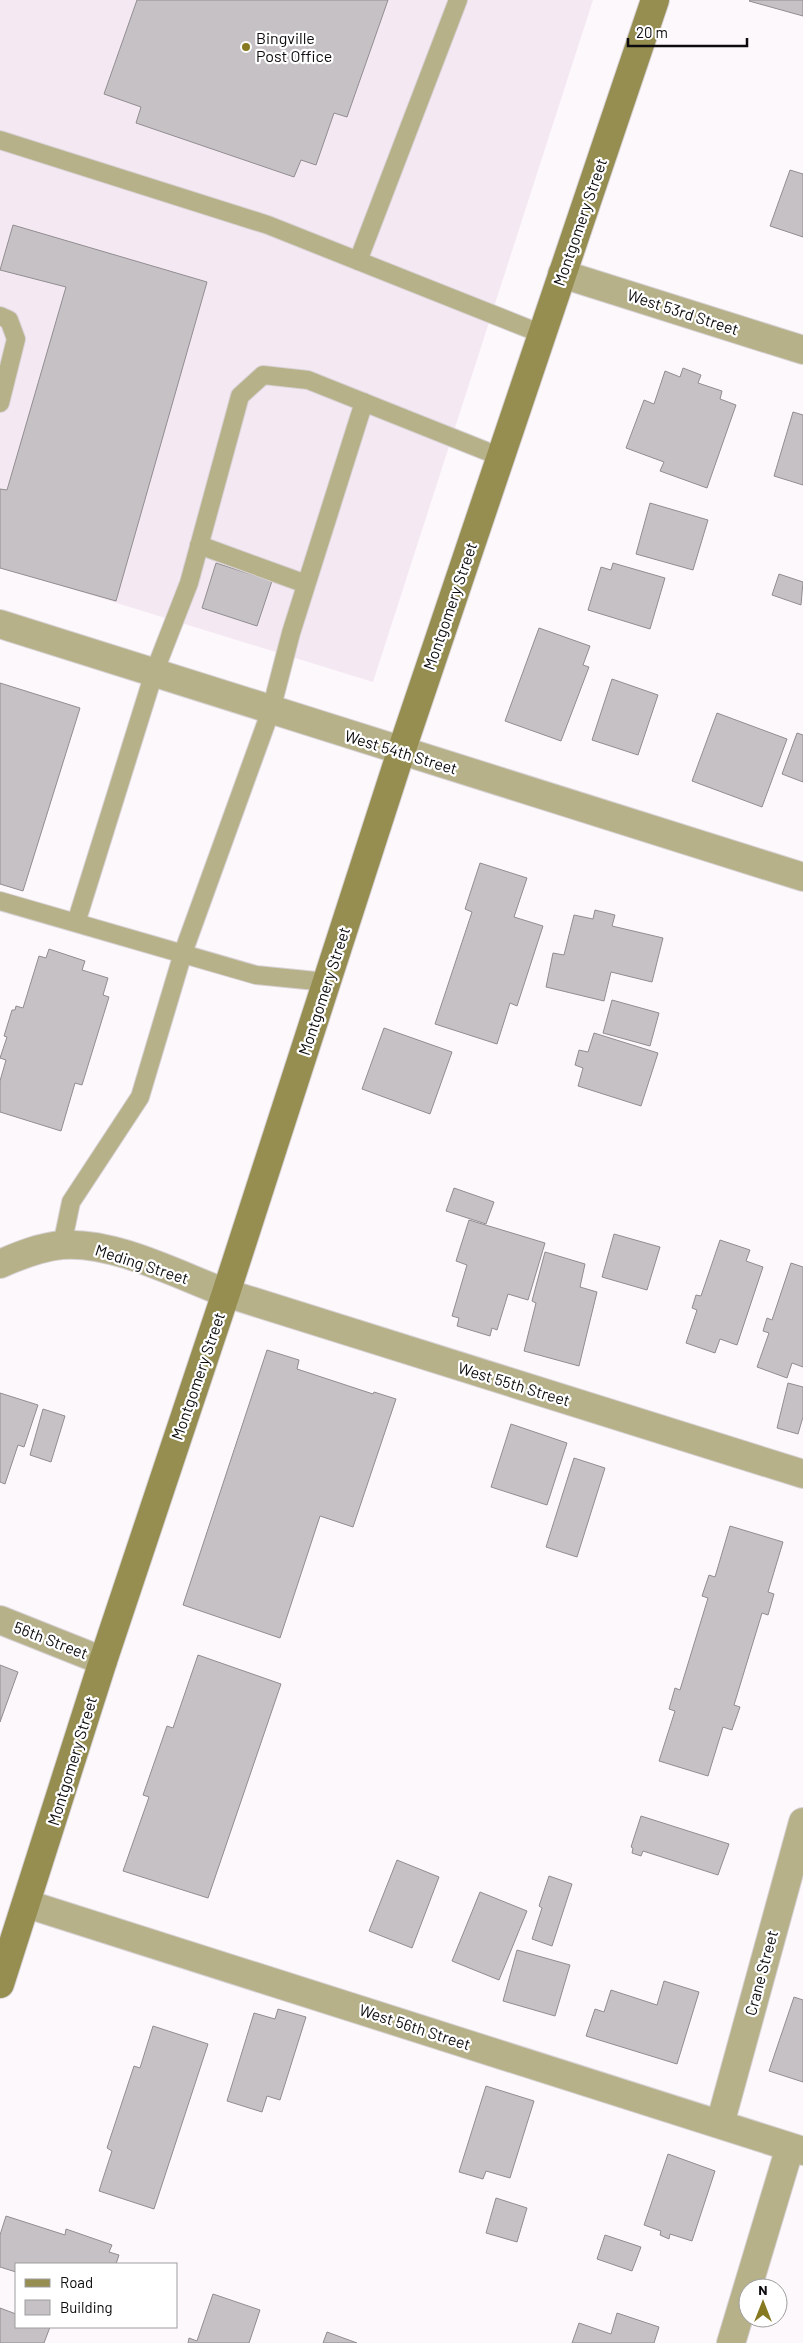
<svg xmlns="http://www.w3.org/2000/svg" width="803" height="2343" font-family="Barlow,sans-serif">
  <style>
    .built { fill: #f4e9f2 }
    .building { fill: #c6c1c5; stroke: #918d90 }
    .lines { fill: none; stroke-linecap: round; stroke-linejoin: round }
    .lane-casing { stroke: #d7d2d6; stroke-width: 20 }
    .street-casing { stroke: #d7d2d6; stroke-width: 30 }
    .secondary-casing { stroke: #d7d2d6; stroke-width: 30 }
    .lane { stroke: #b7b18a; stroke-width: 18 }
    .street { stroke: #b7b18a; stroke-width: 28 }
    .secondary { stroke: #968e51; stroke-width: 28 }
    .poi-dot { fill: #86791f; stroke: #fff; stroke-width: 2 }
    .labels { text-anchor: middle; stroke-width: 4.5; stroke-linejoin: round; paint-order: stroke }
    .poi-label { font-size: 16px; fill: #0d0b0d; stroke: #fff; text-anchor: start }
    .street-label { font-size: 16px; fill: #0d0b0d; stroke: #fff }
  </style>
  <rect width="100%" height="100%" fill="#fdf8fc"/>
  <path class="built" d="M0,0H593L373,682L0,567Z"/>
  <path class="building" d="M137,0H388L347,117L334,113L316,165L301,160L294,177L136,123L141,107L104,94Z
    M750,0H803V16L749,1Z
    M790,170L803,174V237L770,226Z
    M13,225L207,282L116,601L0,568V489L7,490L66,287L0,270Z
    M683,368L701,375L698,383L722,391L720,399L736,405L707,488L660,471L664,462L626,448L644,400L654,404L665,371L680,377Z
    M793,412L803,415V485L774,476Z
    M650,503L708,520L693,570L636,554Z
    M216,563L272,581L257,626L202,608Z
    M613,563L665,578L650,629L588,610L601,567L611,570Z
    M779,574L803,582L801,605L772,595Z
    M539,628L590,646L583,665L589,667L561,741L505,721Z
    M612,679L658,695L638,755L592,740Z
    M0,683L80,708L23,891L0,884Z
    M717,713L787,739L762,807L692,781Z
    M797,733L803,735V782L782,774Z
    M480,863L527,878L514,917L543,926L517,1006L510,1003L497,1044L435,1024L472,912L465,909Z
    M595,910L615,915L612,926L663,938L652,982L611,972L604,1001L546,987L553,953L564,955L574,915L593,919Z
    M49,949L85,961L82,970L108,978L103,995L109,997L82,1085L75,1083L61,1131L0,1112V1081L6,1060L0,1058L7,1037L4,1036L12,1010H15L16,1006L23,1008L39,956L46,958Z
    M612,1000L659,1013L650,1046L603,1033Z
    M384,1028L452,1052L430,1114L362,1089Z
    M594,1033L658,1053L641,1106L578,1086L583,1068L575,1065L579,1050L588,1052Z
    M454,1188L494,1202L486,1224L446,1211Z
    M469,1220L545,1243L528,1300L508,1294L497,1330L492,1328L490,1336L457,1326L459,1318L452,1316L467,1265L456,1261Z
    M614,1234L660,1247L647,1290L602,1277Z
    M720,1240L750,1250L746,1261L763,1267L737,1345L720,1339L715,1353L686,1343L697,1310L692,1308L696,1295L701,1296Z
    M545,1252L585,1264L580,1287L597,1292L579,1366L524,1351L536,1303L532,1301Z
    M791,1263L803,1267V1367L792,1363L787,1378L757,1367L769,1333L763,1331L767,1318L772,1320Z
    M267,1350L299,1360L297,1369L373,1394L374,1392L396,1399L353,1527L320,1516L280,1638L183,1605Z
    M788,1383L803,1387V1417L798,1434L777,1428Z
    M0,1393L38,1405L24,1447L18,1445L5,1484L0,1482Z
    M43,1409L65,1416L51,1462L30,1455Z
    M511,1424L567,1443L547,1505L491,1487Z
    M574,1458L605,1468L577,1557L546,1547Z
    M730,1526L783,1542L768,1592L774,1594L768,1615L762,1613L734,1705L740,1707L732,1730L723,1727L708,1776L659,1761L675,1711L669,1709L675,1688L680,1690L708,1598L702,1596L709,1575L715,1577Z
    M198,1655L281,1684L208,1898L123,1871L149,1797L143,1795L167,1726L173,1728Z
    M0,1665L18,1672L0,1722Z
    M641,1816L729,1844L718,1875L643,1851L641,1856L632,1853L633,1848L631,1847Z
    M397,1860L439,1877L412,1948L369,1931Z
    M549,1876L572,1884L552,1946L532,1939L542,1908L539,1906Z
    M480,1892L527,1911L499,1980L452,1961Z
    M517,1950L570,1965L555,2016L503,2001Z
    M664,1981L699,1992L677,2064L586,2036L595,2009L604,2012L611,1990L657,2005Z
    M794,1997L803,2000V2082L769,2071Z
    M278,2009L306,2017L280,2100L267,2096L262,2112L227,2101L254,2013L275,2019Z
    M153,2026L208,2044L154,2209L99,2191L112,2151L107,2148L134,2066L140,2068Z
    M486,2086L534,2101L510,2178L486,2171L483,2179L459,2172Z
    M668,2154L715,2171L692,2241L670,2234L669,2239L660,2235L661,2231L644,2225Z
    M496,2198L527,2208L517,2242L486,2233Z
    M6,2216L65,2235L66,2229L112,2245L109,2252L119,2255L116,2264H16V2272L0,2267V2235Z
    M605,2235L641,2247L632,2271L597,2259Z
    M213,2294L260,2310L249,2343H188L189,2338L197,2341Z
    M0,2308L16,2314V2327H50L44,2343H0Z
    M617,2313L659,2327L654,2343H572L579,2323L611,2334Z
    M327,2332L357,2343H323Z"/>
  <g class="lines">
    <g class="lane-casing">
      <path id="lane" d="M0,140L268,225L542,334
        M358,261L458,0
        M0,316L9,320L16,339L0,403
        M199,545L306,584
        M0,901L256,975L326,982
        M76,923L154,673L189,583L240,396L263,375L308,380L501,457
        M62,1245L71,1202L140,1097L183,953L271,710L291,633L364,402"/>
    </g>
    <g class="street-casing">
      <path id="street" d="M562,274L803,350
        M0,624L803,877
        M0,1264C20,1255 40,1247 62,1245C114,1241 178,1275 226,1293L803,1474
        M0,1620L103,1661
        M27,1904L803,2151
        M720,2124L803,1822
        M731,2343L790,2147"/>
    </g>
    <g class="secondary-casing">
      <path id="secondary" d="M0,1984L103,1661L226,1293L401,752L655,0"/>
    </g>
    <use href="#lane" class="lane"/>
    <use href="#street" class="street"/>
    <use href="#secondary" class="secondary"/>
  </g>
  <circle class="poi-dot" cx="246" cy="47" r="5"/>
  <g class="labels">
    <g class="poi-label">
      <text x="256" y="44">Bingville<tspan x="256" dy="18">Post Office</tspan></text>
    </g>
    <g class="street-label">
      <text transform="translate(580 222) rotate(-71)" y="6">Montgomery Street</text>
      <text transform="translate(683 312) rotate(18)" y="6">West 53rd Street</text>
      <text transform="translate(450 606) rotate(-71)" y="6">Montgomery Street</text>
      <text transform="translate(401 752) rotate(17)" y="6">West 54th Street</text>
      <text transform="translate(324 991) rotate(-72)" y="6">Montgomery Street</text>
      <text transform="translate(142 1264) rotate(18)" y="6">Meding Street</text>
      <text transform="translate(198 1376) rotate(-71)" y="6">Montgomery Street</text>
      <text transform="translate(514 1384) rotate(17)" y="6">West 55th Street</text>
      <text transform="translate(51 1640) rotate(21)" y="6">56th Street</text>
      <text transform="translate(72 1761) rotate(-73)" y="6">Montgomery Street</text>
      <text transform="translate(761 1973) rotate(-75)" y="6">Crane Street</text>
      <text transform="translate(415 2027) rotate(18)" y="6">West 56th Street</text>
    </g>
  </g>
  <rect x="15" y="2263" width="162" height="65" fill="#ffffff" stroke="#9e9d9e"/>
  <rect x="25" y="2279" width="25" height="8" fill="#968e51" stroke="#9e9d9e"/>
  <text x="60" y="2288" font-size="15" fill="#0d0b0d">Road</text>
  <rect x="25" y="2300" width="25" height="15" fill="#c6c1c5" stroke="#9e9d9e"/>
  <text x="60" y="2313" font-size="15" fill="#0d0b0d">Building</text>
  <g transform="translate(763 2303)"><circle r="24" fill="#ffffff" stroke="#9e9d9e"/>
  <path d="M0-4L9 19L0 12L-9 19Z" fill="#86791f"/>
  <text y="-8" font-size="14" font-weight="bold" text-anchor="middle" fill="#0d0b0d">N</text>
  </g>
  <path d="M628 38v8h119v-8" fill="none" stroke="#0d0b0d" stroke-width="2.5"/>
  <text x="636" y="38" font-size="15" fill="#0d0b0d" stroke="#ffffff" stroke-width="4" paint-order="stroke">20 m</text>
</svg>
